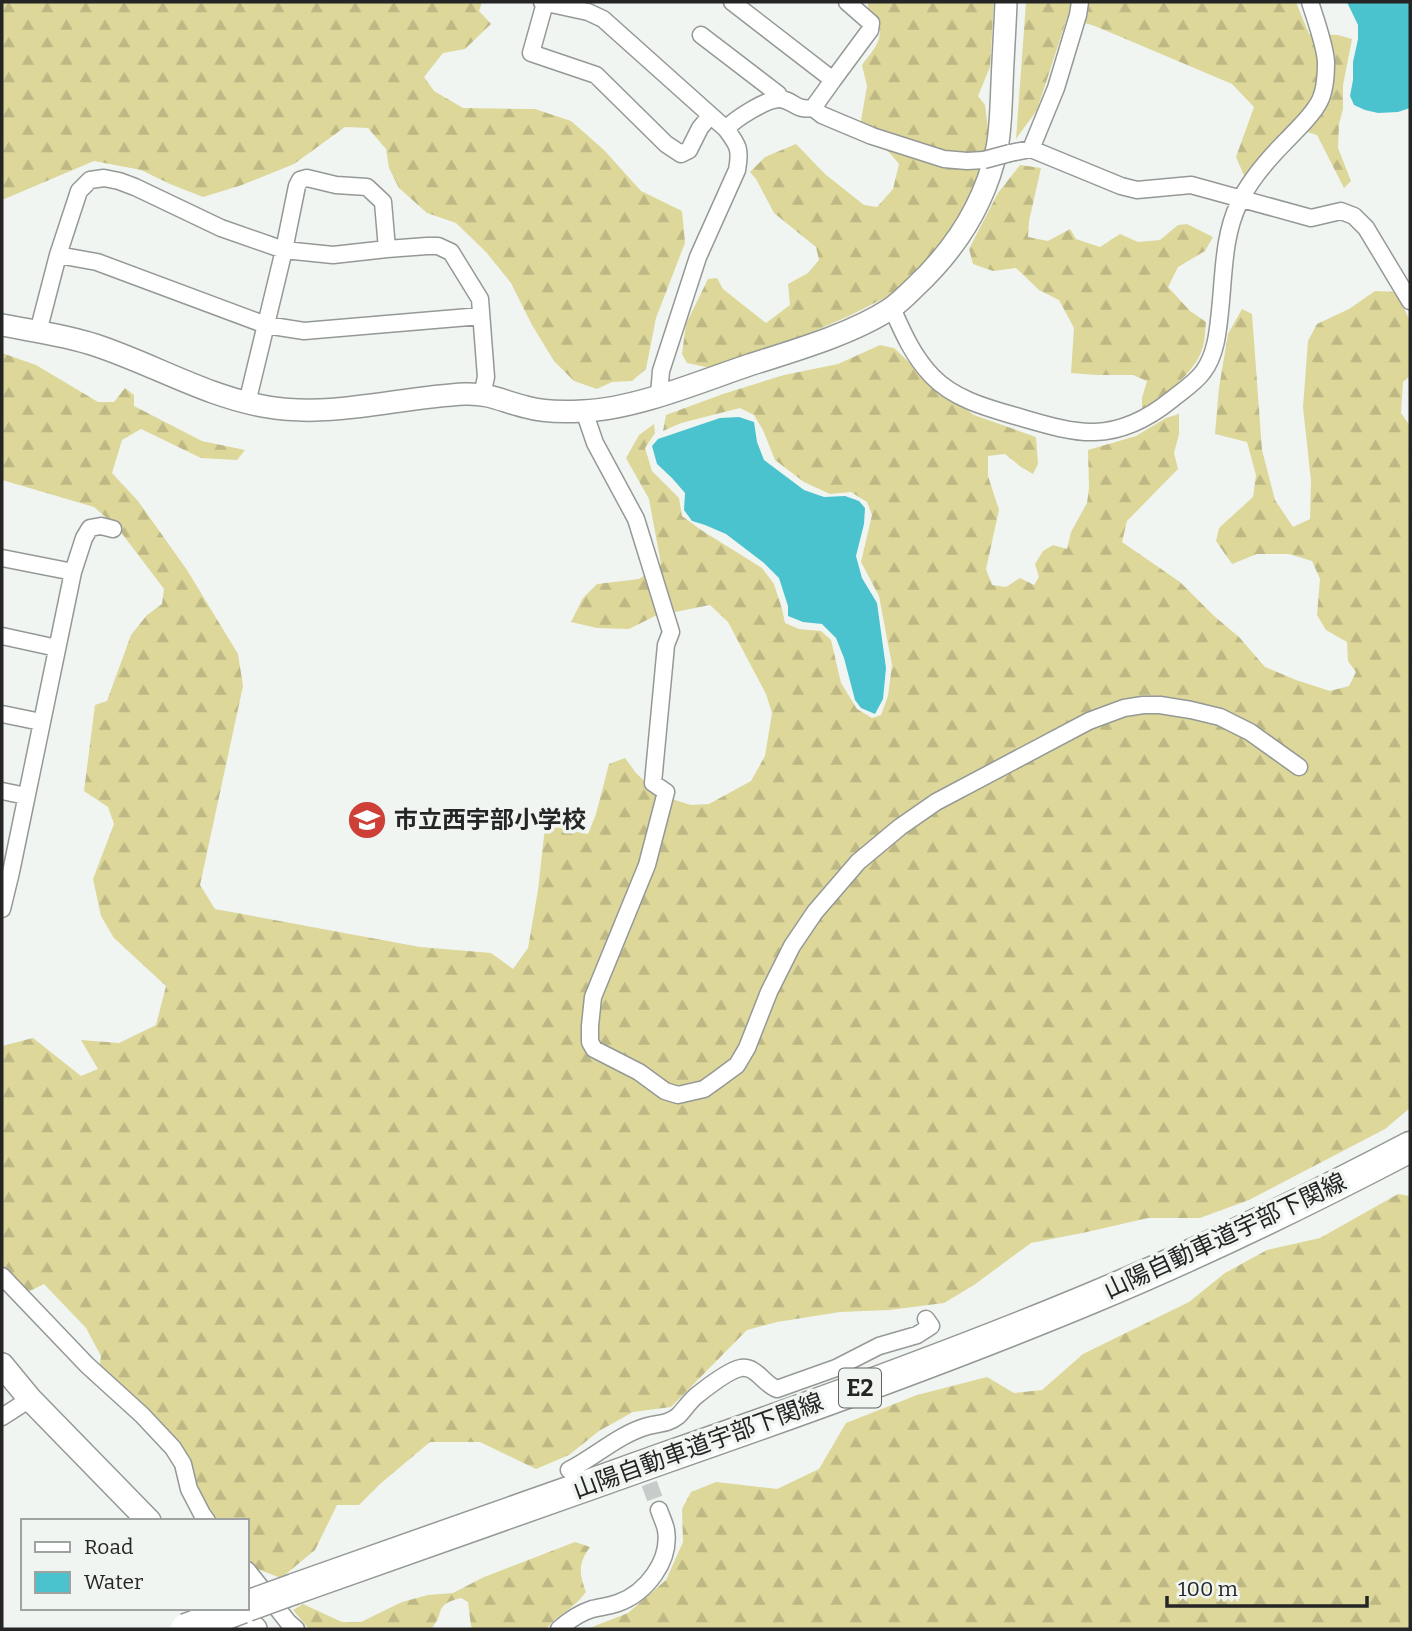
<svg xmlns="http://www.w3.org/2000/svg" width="1412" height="1631" font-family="Bitter,'Noto Sans JP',serif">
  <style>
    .forest { fill: url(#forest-firs) }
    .water { fill: #4ac3ce }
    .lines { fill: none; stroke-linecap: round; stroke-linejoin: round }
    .minor-tunnel { stroke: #c7cbc9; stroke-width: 16; stroke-dasharray: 16 8; stroke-linecap: butt }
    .minor-casing { stroke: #959996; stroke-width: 19 }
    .tertiary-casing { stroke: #959996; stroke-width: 24 }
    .secondary-casing { stroke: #959996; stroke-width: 26 }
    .motorway-casing { stroke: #959996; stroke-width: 33 }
    .minor { stroke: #fff; stroke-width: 16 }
    .tertiary { stroke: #fff; stroke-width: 21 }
    .secondary { stroke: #fff; stroke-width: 23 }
    .motorway { stroke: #fff; stroke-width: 30 }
    .minor-bridge-casing { stroke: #959996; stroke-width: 19; stroke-linecap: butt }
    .motorway-bridge-casing { stroke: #959996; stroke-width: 33; stroke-linecap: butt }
    .minor-bridge { stroke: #fff; stroke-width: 16 }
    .motorway-bridge { stroke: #fff; stroke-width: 30 }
    .labels { text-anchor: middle; stroke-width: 7; stroke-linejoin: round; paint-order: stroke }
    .shield { fill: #f0f5f2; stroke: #616362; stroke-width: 2 }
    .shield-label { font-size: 23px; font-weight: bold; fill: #242524 }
    .poi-label { font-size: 24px; font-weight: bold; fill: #242524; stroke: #f0f5f2; text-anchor: start }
    .street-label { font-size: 24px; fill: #242524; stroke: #f0f5f2 }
  </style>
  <defs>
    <pattern id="forest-firs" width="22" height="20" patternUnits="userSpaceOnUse" patternTransform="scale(1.75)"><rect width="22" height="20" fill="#ddd79a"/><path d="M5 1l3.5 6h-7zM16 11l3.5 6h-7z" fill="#beb885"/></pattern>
  </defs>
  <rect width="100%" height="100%" fill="#f0f5f2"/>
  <path class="forest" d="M2,2H482L479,11L491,24L465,49L443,53L424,77L434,91L463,108L535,109L571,121L604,150L641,191L682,211L685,243L656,318L646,369L632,381L612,382L597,389L574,381L554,361L532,325L511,283L486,252L456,223L427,213L399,188L389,168L386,149L368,128L345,127L294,164L242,185L203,197L170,184L141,170L94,161L2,200Z
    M868,2H994L990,67L978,96L985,105L989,137L982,169L961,218L908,286L849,316L805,335L710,368L687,363L682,354L686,324L708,279L717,278L723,289L766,323L790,305L788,284L808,273L819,260L816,247L774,213L756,179L750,172L765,157L796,144L825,174L864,205L877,207L893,189L899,164L889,152L865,140L861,121L867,86L862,65C869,55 883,42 879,28C875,16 867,17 868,2Z
    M1026,2H1296L1309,34L1338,35L1352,39L1343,85V109L1339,124L1338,148L1351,181L1344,188L1317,135L1291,127L1245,178L1236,157L1254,107L1232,84L1095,26L1067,18L1037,110L1016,139Z
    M1020,165L1041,168L1029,221L1028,237L1048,241L1070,229L1076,239L1100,247L1120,234L1138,242L1160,240L1178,225L1187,224L1213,237L1205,251L1178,267L1168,287L1190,311L1206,322C1205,331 1205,342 1202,350C1191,378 1165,393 1142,409V398L1147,381L1133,375H1096L1071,373L1074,328L1059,300L1039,290L1016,268L993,271L973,264L969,249L998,193Z
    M1375,291L1396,292L1410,321V376L1403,382L1401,413L1410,426V1108L1385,1129L1249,1200L1200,1218H1148L1087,1232L1031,1243L974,1285L944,1303L889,1310L840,1312L777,1322L747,1330L671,1407L633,1412L599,1431L569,1455L536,1469L480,1442H430L380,1484L359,1505H337L315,1550L281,1578L252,1567L247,1556V1521H215L195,1493L190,1457L168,1435L99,1371L101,1356L86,1328L44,1284L16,1298L2,1283V1046L33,1038L81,1076L98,1069L81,1040L119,1043L156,1025L166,986L114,938L101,916L93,879L114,824L108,807L84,791L95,705L107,701L131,635L147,615L162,604L164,589L117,527L94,507L2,480V353L36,365L98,402H114L125,388L134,395V406L202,441L245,450L237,460L201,458L141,429L122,440L112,473L138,501L187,570L238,654L243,686L200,885L215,909L420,947L491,953L513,969L528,948L538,890L545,827L550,807L577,832L588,834L596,814L609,764L625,758L636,773L659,795L691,805L709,804L751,781L765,756L772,713L766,694L728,622L710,605L655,616L629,629L597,628L571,622L583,598L597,584L639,579L661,564L649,499L626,458L639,435L654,424L655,433L645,448L652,471L679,498L682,516L701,530L762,568L774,584L782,609L785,623L799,629L821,631L831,640L841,683L857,709L872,718L881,715L888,696L892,665L879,596L861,562L872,515L867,502L851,492L830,494L804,482L775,460L763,430L754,415L740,408L681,423L663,431L666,415L723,394L784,375L838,364L880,345L894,348L933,385L974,415L1036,437L1038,464L1033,474L1021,467L1005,454L988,456V476L999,510L986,569L992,585L1006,587L1020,578L1034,585L1039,577L1035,564L1043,551L1053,545L1067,549L1071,532L1087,503L1089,488L1088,450L1136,436L1166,418L1179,414V434L1174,453L1178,469L1127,521L1122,542L1180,582L1214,616L1239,637L1265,667L1296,680L1330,691L1349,686L1356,672L1348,661L1347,642L1326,630L1317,615L1320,579L1312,561L1289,554H1257L1232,564L1216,541L1219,528L1253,497L1256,475L1247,442L1215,434L1219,388L1228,334L1242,309L1252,314L1262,450L1275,500L1293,527L1310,519L1311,481L1303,407L1308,341L1317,324L1349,309Z
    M1398,1194L1410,1196V1629H587L628,1613L666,1580L683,1542L682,1509L691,1492L716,1482L777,1489L819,1469L846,1423L917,1395L987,1377L1014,1393L1042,1390L1083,1354L1189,1302L1225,1273L1267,1250L1320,1238Z
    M575,1542L590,1547C578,1564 579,1573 586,1592C574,1609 559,1613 546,1629H473L471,1626L468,1602L461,1598C432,1605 446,1613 431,1629H309L293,1610L303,1604L342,1622H361L402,1602L428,1595L453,1593L484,1577Z"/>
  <path class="water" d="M1347,2H1410V108L1398,112L1378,113L1365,110L1354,105L1350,96L1353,80V62L1358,39V25Z
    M739,417L754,422L757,442L764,460L804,490L824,497L845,496L859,501L865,508L864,524L856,556L862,578L877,603L886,668L883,699L875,714L861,708L855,700L844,658L836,638L822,624L803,622L788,616V606L779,578L764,563L726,534L705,525L692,521L684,510L685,493L672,478L657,464L652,446L658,439L720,418Z"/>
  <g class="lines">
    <path class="minor-tunnel" d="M641,1461L659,1510"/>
    <g class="minor-casing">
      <path id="minor" d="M542,2L588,12L603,19L726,129C738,145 741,149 737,170L698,257L661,371L659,395
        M732,2L833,80L870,30L871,23L847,2
        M545,3L531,53L596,75L666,144L681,154L689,150L700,128L710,116
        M701,35L778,94V99
        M813,108L833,80
        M726,129C735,119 767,98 781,99C794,101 796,111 813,108L822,115L872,136L944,159L967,161L984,160
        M1031,149L1056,88L1078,15L1080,2
        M1010,153L1031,149L1121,186L1137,190L1191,185L1311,218L1341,211L1354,216L1366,228L1410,301
        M58,255L97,262L266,325L304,331L481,316
        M892,308C903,333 913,356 932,376C953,398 984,407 1012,415C1037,422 1069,433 1095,432C1123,431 1150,417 1171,400C1182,391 1195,383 1203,372C1216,355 1218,331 1220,311C1224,275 1223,236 1239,203C1250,179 1269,158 1287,140C1298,128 1310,118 1318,104C1325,93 1326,76 1326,63C1326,48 1315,18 1310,2
        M38,332L58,255L79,191L90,180L104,178L119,181L135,187L221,228L284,250L333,255L387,249L427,246H438L451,252L480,299L486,377L482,395
        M247,403L284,250L297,186L300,180L307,178L336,185L367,187L383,202L387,249
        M584,411L595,443L636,519L671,632L666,645L653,783L666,792L647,865L593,997L590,1026V1042L594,1049L639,1072L665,1091L678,1095L704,1089L718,1079L737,1065L747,1048L769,992L792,946L815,912L858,862L900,827L936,802L1089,721L1124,708L1143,705H1160L1191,710L1220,717L1250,732L1299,767
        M2,558L73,572
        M2,636L57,648
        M2,714L41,722
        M2,791L26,796
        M2,909L11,872L73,572L84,538L90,528L101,526L113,529
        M2,1276L87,1365L142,1415L173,1448L183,1464L189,1489L202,1514L207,1521
        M2,1417L30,1399
        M569,1470C595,1457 619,1434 648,1426C660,1423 668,1424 678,1416C684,1410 689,1402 696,1396C706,1388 729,1370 741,1368C757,1366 763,1384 777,1389L836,1368L879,1346L917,1335L931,1326L926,1319
        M247,1570L288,1622L296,1629
        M559,1629C568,1621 580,1613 592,1609C600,1607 610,1606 618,1603C646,1593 671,1561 666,1530C665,1524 661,1516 659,1510"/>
    </g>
    <g class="tertiary-casing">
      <path id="tertiary" d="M2,325C33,331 65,335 95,345C153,364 207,397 268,407C334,418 399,397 465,394C490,393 504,402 526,407C543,412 566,412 583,411C635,409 699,382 749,365C793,351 852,334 890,309C899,303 907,295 914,288C956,249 985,204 997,148C1001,127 1001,105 1002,84C1003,57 1005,29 1006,2"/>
    </g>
    <g class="secondary-casing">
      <path id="secondary" d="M2,1365L30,1399L149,1521
        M235,1608L255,1629"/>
    </g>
    <g class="motorway-casing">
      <path id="motorway" d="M294,1589C418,1545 541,1502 664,1458C808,1408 953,1356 1094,1297C1202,1252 1307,1201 1410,1147"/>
    </g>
    <use href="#minor" class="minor"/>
    <use href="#tertiary" class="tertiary"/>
    <use href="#secondary" class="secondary"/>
    <use href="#motorway" class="motorway"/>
    <g class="minor-bridge-casing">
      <path id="minor-bridge" d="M984,160L1010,153"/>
    </g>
    <g class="motorway-bridge-casing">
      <path id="motorway-bridge" d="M247,1606L294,1589
        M186,1629L242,1608"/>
    </g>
    <use href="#minor-bridge" class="minor-bridge"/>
    <use href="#motorway-bridge" class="motorway-bridge"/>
  </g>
  <defs>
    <g id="school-disc" transform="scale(2.0125)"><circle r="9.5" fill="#cd3f37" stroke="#f0f5f2"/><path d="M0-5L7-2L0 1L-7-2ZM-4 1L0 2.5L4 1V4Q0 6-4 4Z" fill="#fff"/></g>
  </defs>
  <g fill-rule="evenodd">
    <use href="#school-disc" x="367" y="820"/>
  </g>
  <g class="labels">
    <rect class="shield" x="839" y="1368.5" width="42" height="39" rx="5"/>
    <g class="shield-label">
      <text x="860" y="1396">E2</text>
    </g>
    <g class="poi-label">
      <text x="394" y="828">市立西宇部小学校</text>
    </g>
    <g class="street-label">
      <text transform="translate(1225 1236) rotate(-25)" y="8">山陽自動車道宇部下関線</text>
      <text transform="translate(698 1446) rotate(-20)" y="8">山陽自動車道宇部下関線</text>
    </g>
  </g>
  <rect width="1412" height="1631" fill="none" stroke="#242524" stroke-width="7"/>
  <rect x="21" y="1519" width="228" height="91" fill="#f0f5f2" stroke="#9ea2a0" stroke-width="2"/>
  <rect x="35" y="1542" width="35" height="10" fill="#ffffff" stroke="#9ea2a0" stroke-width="2"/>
  <text x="84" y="1554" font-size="21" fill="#242524">Road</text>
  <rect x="35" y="1572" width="35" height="21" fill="#4ac3ce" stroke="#9ea2a0" stroke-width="2"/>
  <text x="84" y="1589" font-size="21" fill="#242524">Water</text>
  <path d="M1167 1596v10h200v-10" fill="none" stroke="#242524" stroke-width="3.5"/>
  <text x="1178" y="1596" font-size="21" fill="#242524" stroke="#f0f5f2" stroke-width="5" paint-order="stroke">100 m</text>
</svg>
